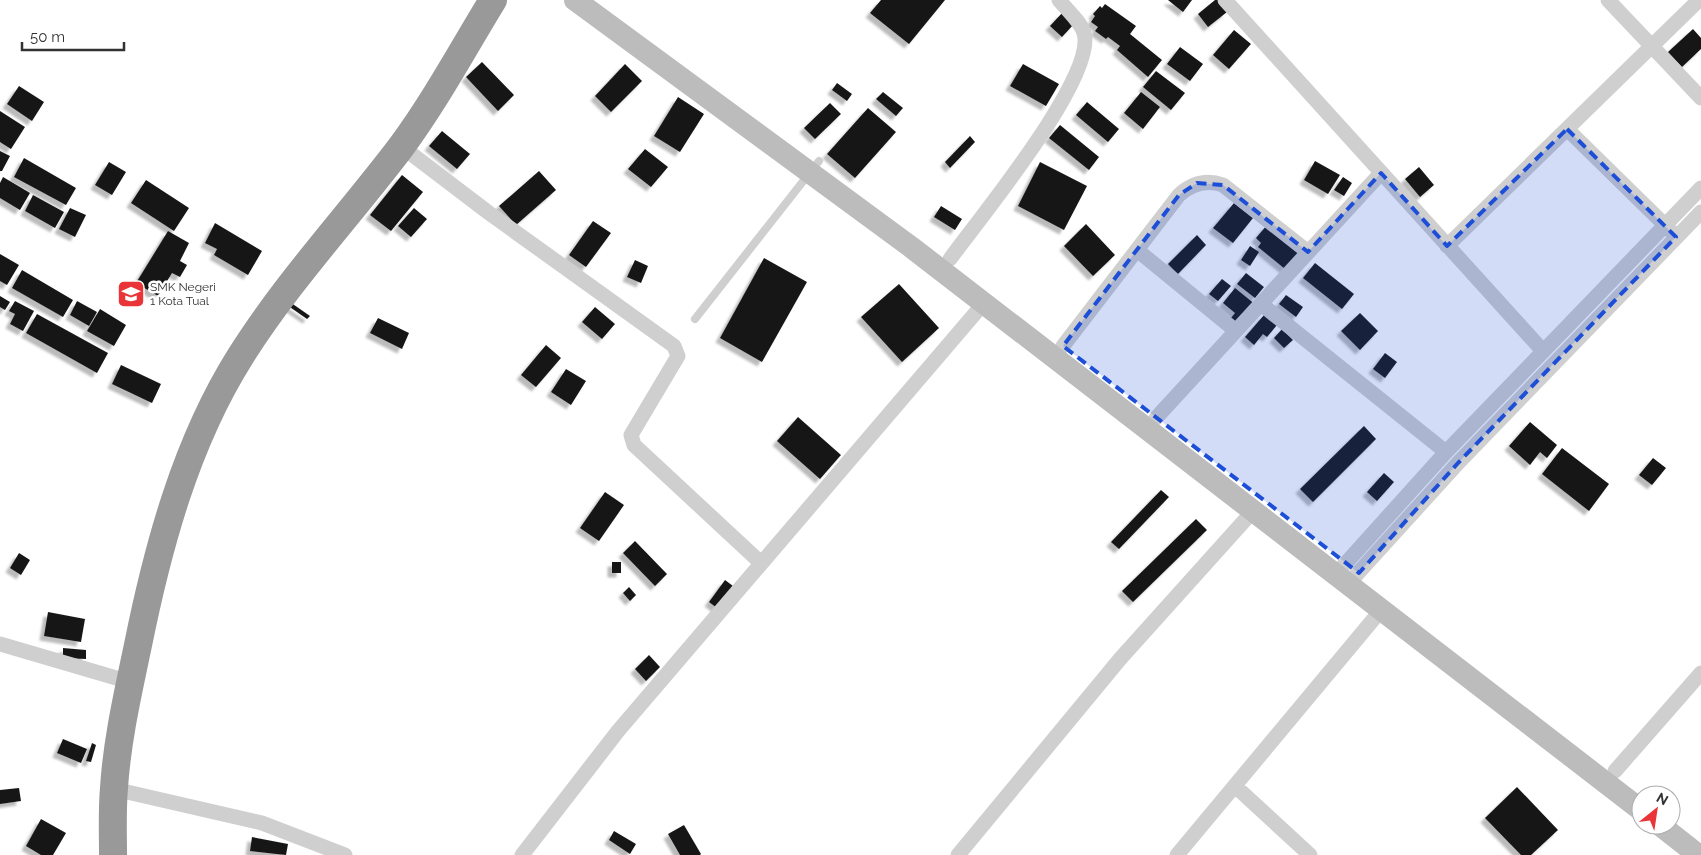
<svg xmlns="http://www.w3.org/2000/svg" width="1701" height="855" font-family="Raleway,sans-serif">
  <style>
    .building { fill: #191919; filter: url(#shadow) }
    .lines { fill: none; stroke-linecap: round; stroke-linejoin: round }
    .lane { stroke: #cfcfcf; stroke-width: 8 }
    .street { stroke: #cfcfcf; stroke-width: 15 }
    .secondary { stroke: #bcbcbc; stroke-width: 22 }
    .highway { stroke: #999; stroke-width: 28 }
    .marked { fill: #1d4ed8; fill-opacity: 0.2; stroke: #1d4ed8; stroke-width: 4; stroke-dasharray: 10 6; stroke-linejoin: round }
    .labels { text-anchor: middle; stroke-width: 5; stroke-linejoin: round; paint-order: stroke }
    .poi-label { font-size: 12px; fill: #323232; stroke: #fff; text-anchor: start }
  </style>
  <defs>
    <filter id="shadow"><feDropShadow dx="-4.5" dy="4.5" stdDeviation="1" flood-color="#0004"/></filter>
  </defs>
  <rect width="100%" height="100%" fill="#fff"/>
  <path class="building" d="M881,0H945L909,44L870,13Z
    M1168,0H1192L1183,12Z
    M1215,0H1218L1227,12L1208,27L1198,14Z
    M1105,4L1136,26L1130,34L1162,60L1148,77L1117,50L1120,46L1108,37L1106,39L1095,31L1098,27L1091,22L1095,16L1093,14L1100,6L1102,8Z
    M1062,13L1074,24L1062,37L1050,26Z
    M1693,29L1701,38V49L1682,67L1668,52Z
    M1234,30L1251,44L1229,69L1213,55Z
    M1180,47L1203,64L1190,81L1167,64Z
    M482,62L514,95L498,111L466,77Z
    M625,64L642,81L611,112L595,96Z
    M1023,64L1059,84L1046,106L1010,86Z
    M1156,71L1185,93L1171,110L1143,87Z
    M837,83L852,94L847,101L832,90Z
    M19,86L44,102L32,121L7,104Z
    M883,92L903,108L896,116L876,99Z
    M1141,92L1160,107L1143,129L1124,113Z
    M678,97L704,114L680,152L654,136Z
    M1087,102L1119,129L1108,142L1076,115Z
    M830,103L841,114L815,139L804,128Z
    M868,108L896,132L855,178L827,154Z
    M0,111L25,127L11,149L0,142Z
    M1060,125L1099,157L1089,170L1049,138Z
    M442,131L470,154L457,169L429,146Z
    M970,136L975,142L950,168L945,162Z
    M645,149L668,167L651,187L628,169Z
    M0,151L10,156L2,171H0Z
    M24,158L76,188L66,205L14,177Z
    M1315,161L1340,175L1328,194L1304,180Z
    M109,162L126,172L112,195L95,185Z
    M1040,162L1087,186L1064,230L1018,206Z
    M1419,167L1434,185L1420,197L1405,179Z
    M539,171L556,190L516,225L499,206Z
    M402,175L423,192L391,231L370,215Z
    M3,177L30,193L20,210L0,198V183Z
    M1343,177L1352,183L1344,196L1334,190Z
    M146,180L189,208L174,231L131,203Z
    M33,195L64,212L55,228L25,211Z
    M1234,203L1253,218L1233,243L1213,228Z
    M941,206L962,219L955,230L934,217Z
    M70,208L86,215L75,237L59,229Z
    M414,208L427,219L411,237L398,226Z
    M593,221L611,233L586,267L569,255Z
    M215,223L262,251L248,275L214,255L217,249L205,243Z
    M1086,224L1115,255L1093,276L1064,246Z
    M1267,225L1299,253L1285,269L1258,247L1261,243L1256,238Z
    M168,231L189,243L180,261L187,265L180,277L172,273L158,296L136,283Z
    M1197,235L1206,245L1178,274L1168,264Z
    M1250,246L1259,252L1250,266L1241,260Z
    M0,254L19,265L7,285L0,281Z
    M764,258L807,282L762,362L720,338Z
    M635,260L648,266L641,283L627,277Z
    M1315,263L1354,294L1342,309L1303,278Z
    M22,270L73,300L63,317L12,288Z
    M1246,273L1264,287L1255,298L1237,284Z
    M1222,279L1231,286L1218,301L1209,294Z
    M899,284L939,328L902,362L861,317Z
    M1235,288L1256,305L1240,325L1231,318L1235,313L1223,303Z
    M1286,295L1303,307L1296,317L1279,304Z
    M0,296L10,302L5,310L0,307Z
    M287,300L310,316L307,319L284,303Z
    M15,301L34,311L23,331L10,324L15,314L9,311Z
    M77,301L97,312L89,326L70,315Z
    M595,307L615,324L602,339L582,322Z
    M100,309L126,325L114,346L87,331Z
    M1360,313L1378,331L1360,350L1341,331Z
    M37,314L108,353L97,373L26,333Z
    M1264,315L1277,325L1267,337L1263,334L1254,345L1245,337Z
    M378,318L409,333L402,349L370,333Z
    M1282,329L1293,340L1284,348L1274,338Z
    M546,345L561,358L536,387L521,375Z
    M1385,353L1397,362L1385,378L1373,369Z
    M121,365L161,384L152,403L112,384Z
    M566,369L586,381L571,405L551,392Z
    M798,417L841,455L820,479L777,441Z
    M1530,422L1557,445L1547,458L1540,452L1530,465L1509,446Z
    M1364,426L1376,439L1313,502L1300,489Z
    M1562,448L1609,484L1589,511L1542,474Z
    M1653,458L1666,468L1652,485L1639,475Z
    M1384,473L1394,482L1377,501L1367,492Z
    M1161,490L1169,497L1119,549L1111,542Z
    M605,492L624,505L599,541L580,528Z
    M1196,519L1207,530L1133,602L1122,591Z
    M635,541L667,574L655,586L623,553Z
    M19,553L30,560L21,575L10,568Z
    M612,562H621V573H612Z
    M725,580L733,586L717,608L709,602Z
    M629,587L636,595L630,601L623,593Z
    M48,612L85,619L81,642L44,636Z
    M63,648L86,650V659L63,658Z
    M649,655L660,667L646,681L635,669Z
    M63,739L87,749L81,763L57,753Z
    M92,743L96,745L91,762L86,761Z
    M1517,787L1558,830L1531,855H1521L1485,818Z
    M19,788L21,801L0,804V790Z
    M41,819L66,833L53,855H41L26,846Z
    M684,825L701,854L700,855H680L668,834Z
    M614,831L636,844L630,854L609,840Z
    M252,837L288,844L286,855L250,851Z"/>
  <g class="lines">
    <path class="lane" d="M695,319L819,161"/>
    <path class="street" d="M1225,0L1543,351
      M1608,0L1701,98
      M1567,129L1672,232
      M401,146L489,213L674,346L678,356L631,435L634,445L761,563
      M1447,246L1699,0
      M1137,250L1236,331
      M950,259C978,220 1097,77 1084,33C1081,22 1066,9 1059,0
      M1261,304L1446,452
      M1063,346L1179,195C1192,183 1206,179 1223,185L1308,252
      M1156,418L1381,173
      M1337,573L1446,452L1701,188
      M1349,583L1458,463L1701,212
      M0,644L130,682
      M1615,771L1701,673
      M1235,786L1310,855
      M114,789L262,823L345,855
      M522,855L618,731L984,303
      M958,855L1120,659L1254,510
      M1177,855L1382,609"/>
    <path class="secondary" d="M575,0L911,247L1641,810
      M1660,825L1698,855"/>
    <path class="highway" d="M113,855C113,833 112,810 114,788C117,740 128,693 138,645C158,546 186,443 240,357C287,282 348,217 401,147C435,101 463,49 493,0"/>
  </g>
  <path class="marked" d="M1567,129L1676,237L1458,463L1359,573L1063,346L1179,195L1197,183L1223,185L1308,252L1381,173L1447,246Z"/>
  <defs>
    <g id="school-square" transform="scale(1.4375)"><rect x="-9" y="-9" width="18" height="18" rx="4" fill="#e93537" stroke="#fff"/><path d="M0-5L7-2L0 1L-7-2ZM-4 1L0 2.5L4 1V4Q0 6-4 4Z" fill="#fff"/></g>
  </defs>
  <g fill-rule="evenodd">
    <use href="#school-square" x="131" y="294"/>
  </g>
  <g class="labels">
    <g class="poi-label">
      <text x="150" y="291">SMK Negeri<tspan x="150" dy="14">1 Kota Tual</tspan></text>
    </g>
  </g>
  <g transform="translate(1656 810) rotate(30)"><circle r="24" fill="#ffffff" stroke="#adadad"/>
  <path d="M0-4L9 19L0 12L-9 19Z" fill="#e93537"/>
  <text y="-8" font-size="14" font-weight="bold" text-anchor="middle" fill="#323232">N</text>
  </g>
  <path d="M22 42v8h102v-8" fill="none" stroke="#323232" stroke-width="2.5"/>
  <text x="30" y="42" font-size="15" fill="#323232" stroke="#ffffff" stroke-width="4" paint-order="stroke">50 m</text>
</svg>
